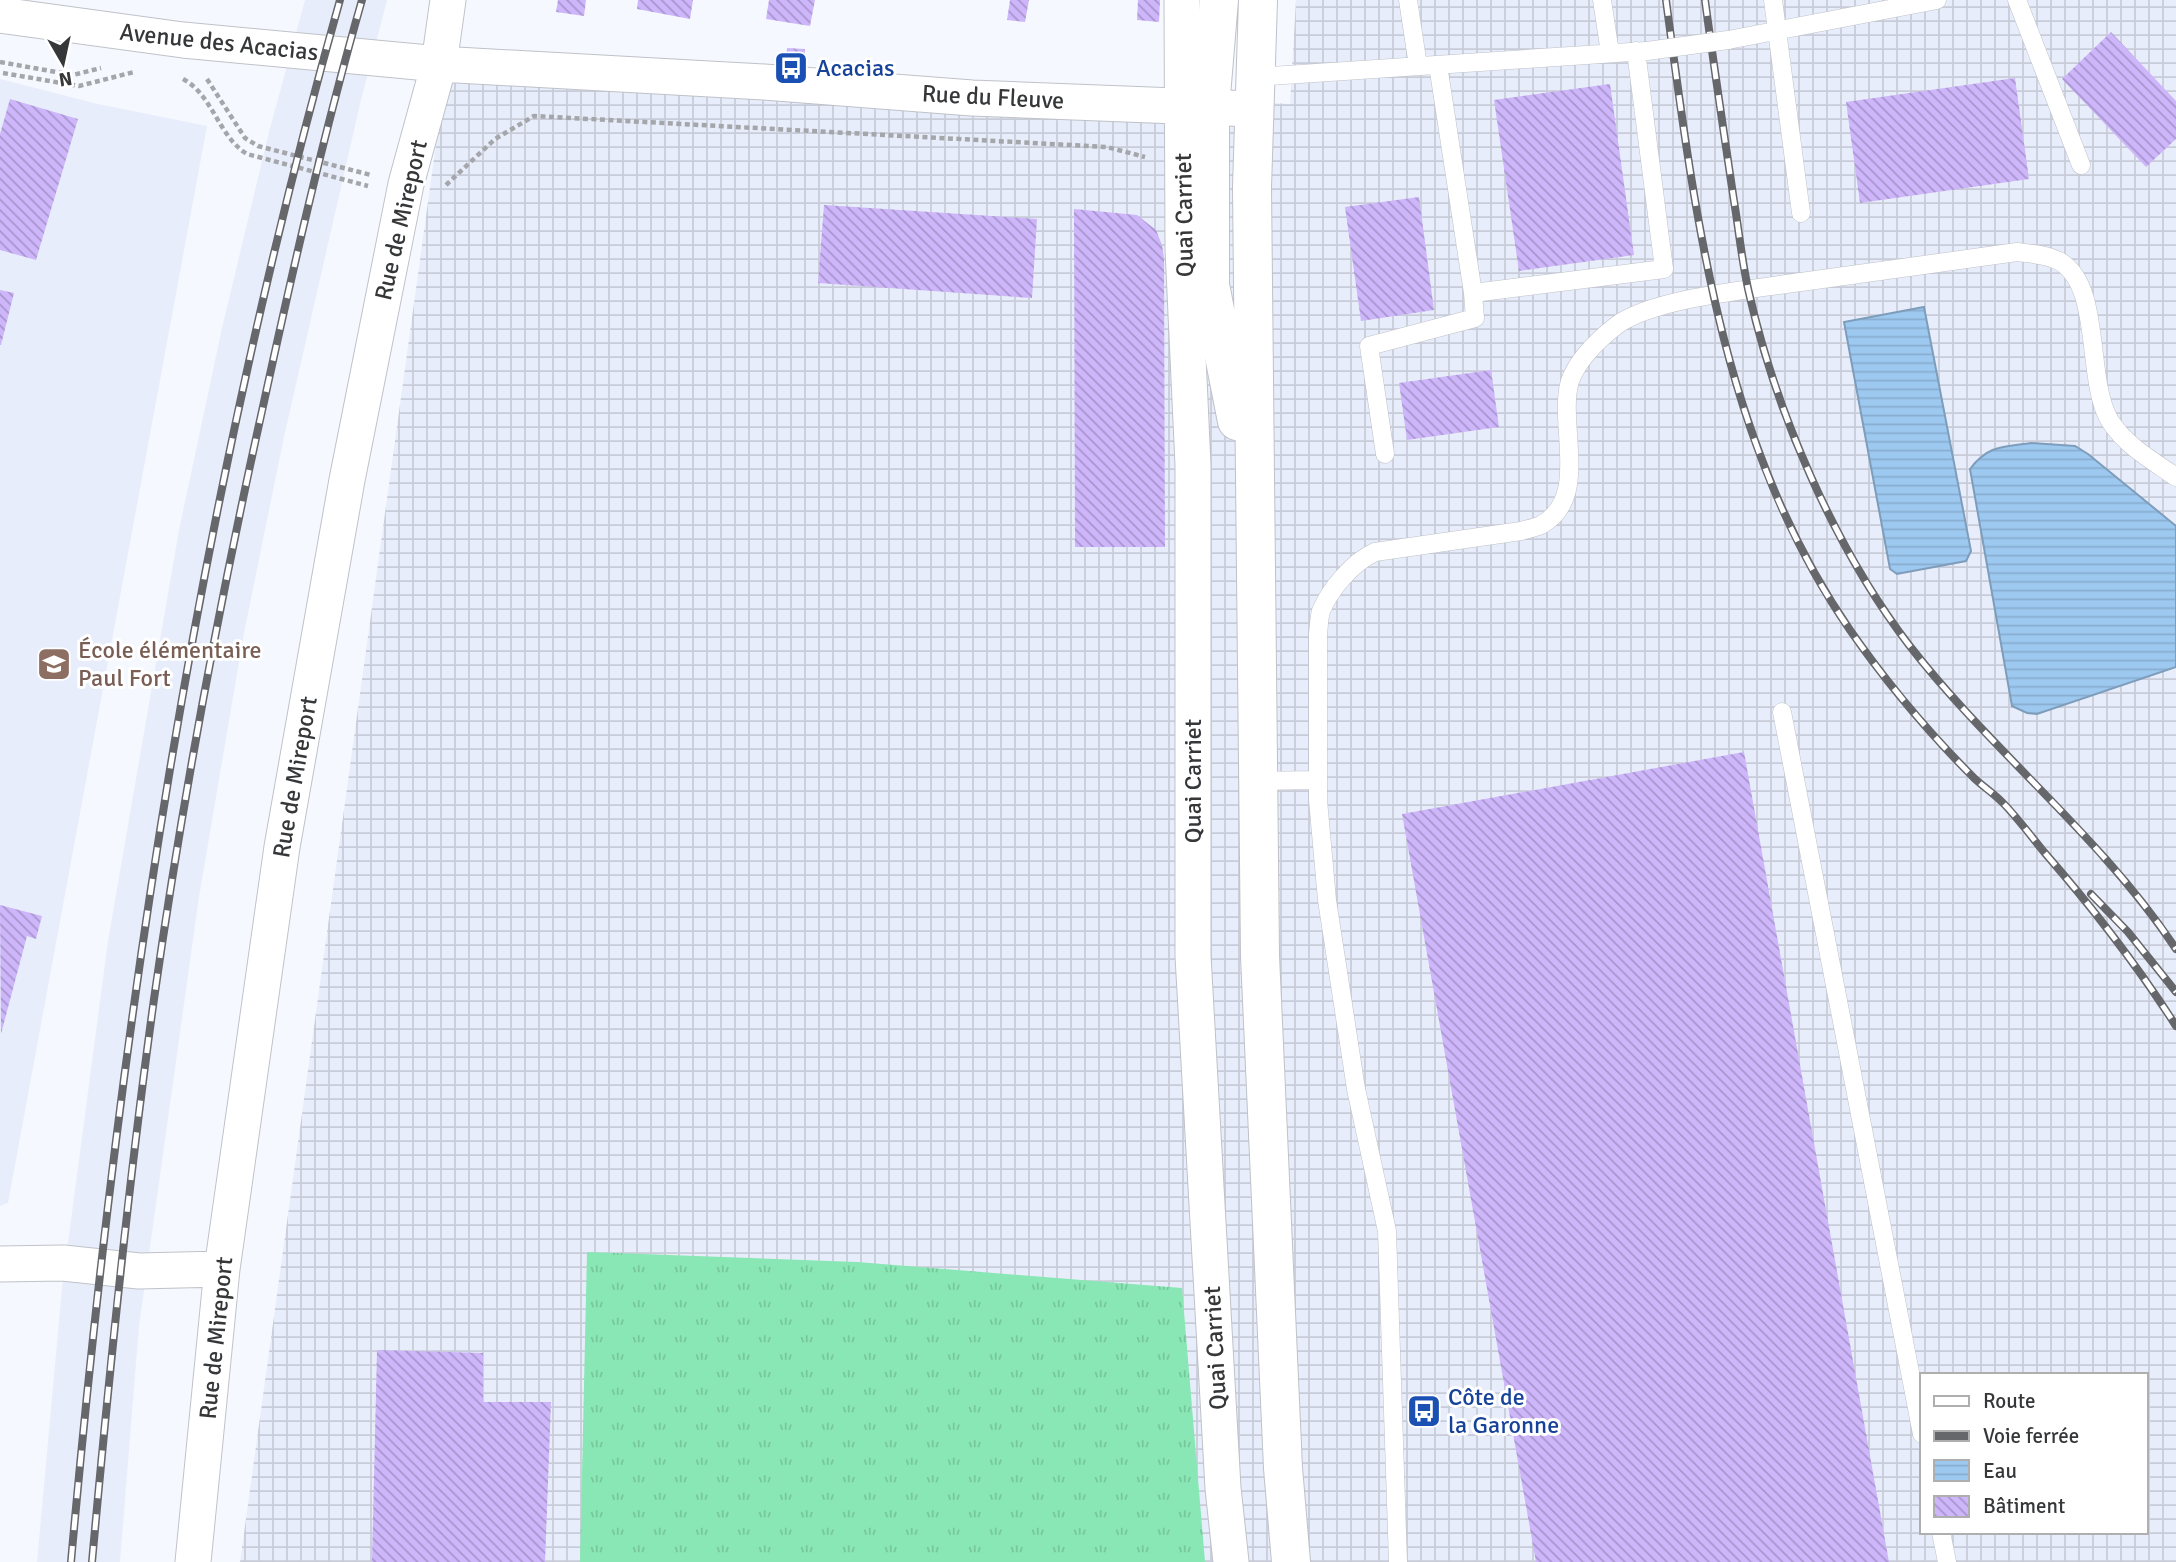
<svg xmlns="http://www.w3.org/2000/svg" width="2176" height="1562" font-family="Signika,sans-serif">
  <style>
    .industrial { fill: url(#industrial-grid); fill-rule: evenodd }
    .built { fill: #e8edfb }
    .grass { fill: url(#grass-tufts) }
    .water { fill: url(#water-rules); stroke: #7e9dba; stroke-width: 2 }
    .building { fill: url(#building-back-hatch) }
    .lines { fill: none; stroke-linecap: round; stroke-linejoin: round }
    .lane-casing { stroke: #bfc2c8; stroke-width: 19 }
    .street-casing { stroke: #bfc2c8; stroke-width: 37 }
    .secondary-casing { stroke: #bfc2c8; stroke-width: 40 }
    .path { stroke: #a4a6aa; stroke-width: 4.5; stroke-dasharray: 5 3.5; stroke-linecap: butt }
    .lane { stroke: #fff; stroke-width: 18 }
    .street { stroke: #fff; stroke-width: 35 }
    .secondary { stroke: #fff; stroke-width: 38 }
    .rail-casing { stroke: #66676a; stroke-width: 8 }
    .rail { stroke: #fff; stroke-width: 5; stroke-dasharray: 16; stroke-linecap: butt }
    .lane-bridge-casing { stroke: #bfc2c8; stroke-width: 19; stroke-linecap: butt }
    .lane-bridge { stroke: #fff; stroke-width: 18 }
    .labels { text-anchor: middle; stroke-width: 6; stroke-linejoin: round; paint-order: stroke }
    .street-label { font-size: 24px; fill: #363739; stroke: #fff }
    .transit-label { font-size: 24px; fill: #164399; stroke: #fff; text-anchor: start }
    .education-label { font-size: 24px; fill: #785e54; stroke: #fff; text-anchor: start }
  </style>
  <defs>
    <pattern id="industrial-grid" width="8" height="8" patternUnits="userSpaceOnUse" patternTransform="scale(1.75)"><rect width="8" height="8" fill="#e8edfb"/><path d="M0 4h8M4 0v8" fill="none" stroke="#c8ccd8"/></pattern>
    <pattern id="grass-tufts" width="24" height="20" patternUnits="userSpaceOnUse" patternTransform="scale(1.75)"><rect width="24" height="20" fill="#88e7b4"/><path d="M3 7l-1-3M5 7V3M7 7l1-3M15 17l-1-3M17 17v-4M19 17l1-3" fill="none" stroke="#76c79c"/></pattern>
    <pattern id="water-rules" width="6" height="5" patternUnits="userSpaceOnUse" patternTransform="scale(1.75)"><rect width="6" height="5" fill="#9dc9f1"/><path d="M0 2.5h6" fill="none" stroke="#88adcf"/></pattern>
    <pattern id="building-back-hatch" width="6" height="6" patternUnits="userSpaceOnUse" patternTransform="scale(1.75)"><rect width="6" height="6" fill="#ceb6fb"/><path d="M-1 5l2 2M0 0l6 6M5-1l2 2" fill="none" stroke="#a895cc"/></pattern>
  </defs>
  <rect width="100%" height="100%" fill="#f5f8fe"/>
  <path class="industrial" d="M1296,0H2176V1562H240L449,50L1290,104ZM1922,1375H2146V1532H1922Z"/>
  <path class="built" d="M305,0H387L360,104L284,437L244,633L199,897L139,1326L120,1562H37L62,1288L108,941L179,530L222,328L270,128Z
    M0,79L98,104L207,126L8,1203L0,1206Z"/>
  <path class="grass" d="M587,1252L857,1262L1182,1288L1205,1562H580Z"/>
  <path class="water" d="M1924,307L1971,551L1966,561L1897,574L1890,569L1844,322Z
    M2031,443L2075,446L2088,454L2176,526V667L2037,714L2027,713L2012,706L1970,469C1988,445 2003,447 2031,443Z"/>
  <path class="building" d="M558,0H586L584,16L556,12Z
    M638,0H693L690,19L637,9Z
    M769,0H815L810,26L766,19Z
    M1010,0H1029L1025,22L1007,20Z
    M1138,0H1160L1159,22L1137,20Z
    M2111,32L2176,101V139L2146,167L2062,79Z
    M787,48L805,49L804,63L786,61Z
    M2015,78L2029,179L1860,203L1846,102Z
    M1610,84L1634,255L1519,271L1494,100Z
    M10,99L78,119L36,260L0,250V134Z
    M1419,197L1434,310L1361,321L1345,207Z
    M824,205L1037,219L1032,298L818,283Z
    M1074,209L1137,215L1156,230L1162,245L1164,258L1165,547H1075Z
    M0,290L14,293L1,345H0Z
    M1491,370L1499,427L1407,440L1399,383Z
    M1744,752L1889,1562H1536L1402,814Z
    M0,905L42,916L36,939L27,936L1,1034Z
    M377,1350L483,1353V1402H551L545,1562H372Z"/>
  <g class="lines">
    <g class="lane-casing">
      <path id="lane" d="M1408,0L1418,66
        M1602,0L1610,53
        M1773,0L1801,213
        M2017,0L2081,165
        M1728,40L1937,0
        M1438,65L1473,293L1664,269L1636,51
        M1255,77L1646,51
        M1385,454L1369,346L1475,318L1473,293
        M1782,712L1922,1434
        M1258,781L1318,780
        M1941,1532L1947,1562
        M1398,1562L1387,1231L1356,1089L1327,900L1318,800V634C1319,626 1319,618 1321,611C1330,589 1353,562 1375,552L1521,531C1527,529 1535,528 1541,525C1591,498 1557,424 1570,381C1578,359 1599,339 1617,325C1654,298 1754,289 1801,282C1873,272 1945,262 2017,252C2031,254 2046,254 2059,261C2103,285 2085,380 2110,421C2126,446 2153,461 2176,477"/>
    </g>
    <g class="street-casing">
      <path id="street" d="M1182,0L1183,249L1193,465V956L1223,1488L1231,1562
        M0,15L183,40L439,64L764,82L972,98L1253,109
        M0,1264L63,1263L139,1271L222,1269
        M193,1562L222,1269L282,847L347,480L406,184L439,64L448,0"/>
    </g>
    <g class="secondary-casing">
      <path id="secondary" d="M1219,0L1210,107V285L1237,421
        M1258,0L1252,187L1260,956L1283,1468L1291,1562"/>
    </g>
    <path class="path" d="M0,62L73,75L101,68
      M3,73L79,86L134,72
      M183,79C213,95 218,136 247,154L368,186
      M207,79L245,138L258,146L371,175
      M446,185L495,139L534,116L1107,147L1145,157"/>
    <use href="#lane" class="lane"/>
    <use href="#street" class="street"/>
    <use href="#secondary" class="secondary"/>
    <g class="rail-casing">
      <path id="rail" d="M1666,0C1695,216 1722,445 1850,630C1886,682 1930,734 1975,779C1984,787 1994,794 2002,802C2017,817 2030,835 2044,852C2092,907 2137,965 2176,1026
        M1705,0C1714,67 1724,134 1734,201C1739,231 1742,263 1749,293C1776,412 1834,547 1909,645C1991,751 2101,836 2176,949
        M2091,894L2128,932L2176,992
        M71,1562C118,1036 196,509 340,0
        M92,1562C109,1374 128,1186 154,999C182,802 219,605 262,411C292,273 323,136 362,0"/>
    </g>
    <use href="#rail" class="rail"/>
    <g class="lane-bridge-casing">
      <path id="lane-bridge" d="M1647,51L1728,40"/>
    </g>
    <use href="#lane-bridge" class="lane-bridge"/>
  </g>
  <defs>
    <g id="bus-square" transform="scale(1.75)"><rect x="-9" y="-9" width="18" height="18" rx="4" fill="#1a4fb4" stroke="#fff"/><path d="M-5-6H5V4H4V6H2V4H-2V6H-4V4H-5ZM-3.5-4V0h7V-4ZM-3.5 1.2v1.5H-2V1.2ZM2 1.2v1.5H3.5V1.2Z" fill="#fff"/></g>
    <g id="school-square" transform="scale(1.75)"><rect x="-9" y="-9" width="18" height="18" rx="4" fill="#8d6e63" stroke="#fff"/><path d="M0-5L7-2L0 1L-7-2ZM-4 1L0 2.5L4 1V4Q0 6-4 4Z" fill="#fff"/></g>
  </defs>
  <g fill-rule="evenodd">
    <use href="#bus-square" x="791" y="68"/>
    <use href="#school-square" x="54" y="664"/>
    <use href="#bus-square" x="1424" y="1411"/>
  </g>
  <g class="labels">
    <g class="street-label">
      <text transform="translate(219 42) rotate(6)" y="8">Avenue des Acacias</text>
      <text transform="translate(993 97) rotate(3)" y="8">Rue du Fleuve</text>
      <text transform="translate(1184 215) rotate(-91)" y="8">Quai Carriet</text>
      <text transform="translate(401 220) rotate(-77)" y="8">Rue de Mireport</text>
      <text transform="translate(295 777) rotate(-80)" y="8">Rue de Mireport</text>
      <text transform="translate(1193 781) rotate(-90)" y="8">Quai Carriet</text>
      <text transform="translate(216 1338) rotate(-84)" y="8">Rue de Mireport</text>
      <text transform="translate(1215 1348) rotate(-93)" y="8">Quai Carriet</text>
    </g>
    <g class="transit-label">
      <text x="816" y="76">Acacias</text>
      <text x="1448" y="1405">Côte de<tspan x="1448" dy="28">la Garonne</tspan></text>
    </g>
    <g class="education-label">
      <text x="78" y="658">École élémentaire<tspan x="78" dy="28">Paul Fort</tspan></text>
    </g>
  </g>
  <rect x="1920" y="1373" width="228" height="161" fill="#ffffff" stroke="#afafb0" stroke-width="2"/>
  <rect x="1934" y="1396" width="35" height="10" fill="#ffffff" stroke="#afafb0" stroke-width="2"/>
  <text x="1983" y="1408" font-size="21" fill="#363739">Route</text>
  <rect x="1934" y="1431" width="35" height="10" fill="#66676a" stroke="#afafb0" stroke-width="2"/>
  <text x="1983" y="1443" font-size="21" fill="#363739">Voie ferrée</text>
  <rect x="1934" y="1460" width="35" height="21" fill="url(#water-rules)" stroke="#afafb0" stroke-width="2"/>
  <text x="1983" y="1478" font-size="21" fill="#363739">Eau</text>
  <rect x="1934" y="1496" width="35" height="21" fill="url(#building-back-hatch)" stroke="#afafb0" stroke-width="2"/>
  <text x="1983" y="1513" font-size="21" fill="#363739">Bâtiment</text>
  <g transform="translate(63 63) rotate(171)" stroke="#ffffff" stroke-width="5" paint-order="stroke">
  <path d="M0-5L12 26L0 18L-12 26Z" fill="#363739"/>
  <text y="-10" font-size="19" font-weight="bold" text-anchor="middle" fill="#363739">N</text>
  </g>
</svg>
